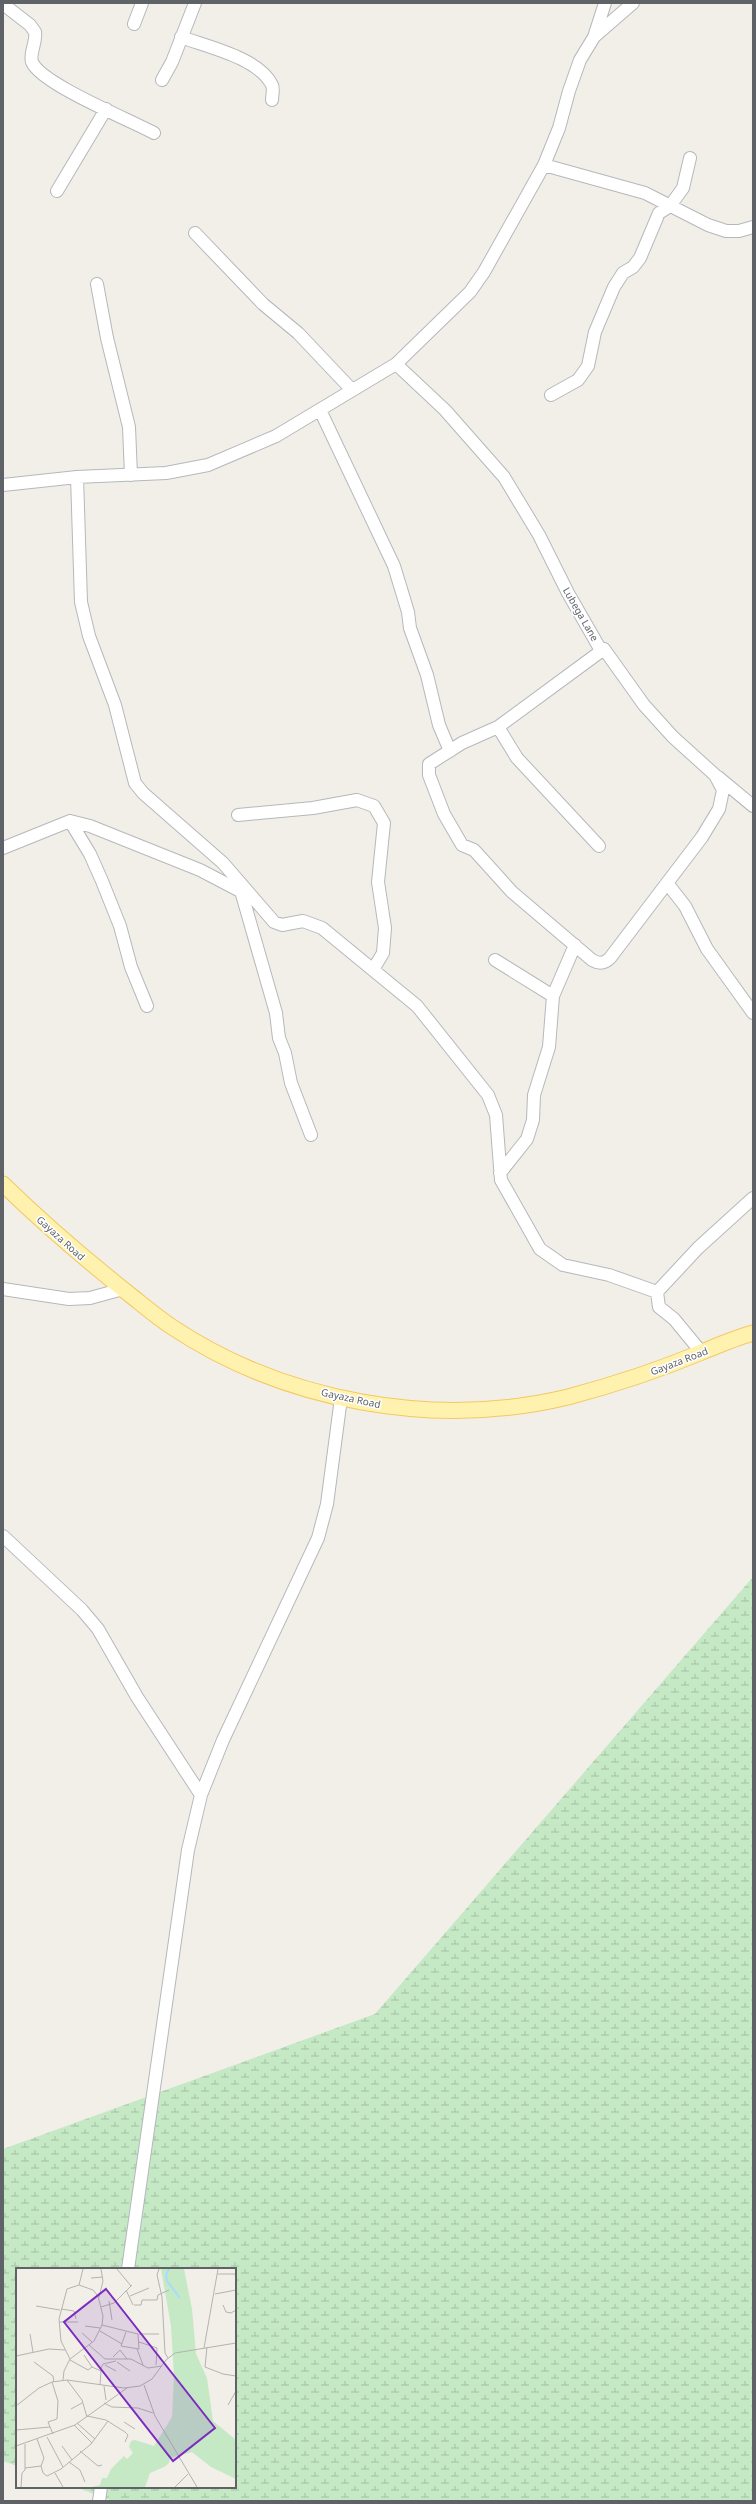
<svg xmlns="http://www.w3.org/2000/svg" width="756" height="2504" font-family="'Noto Sans',sans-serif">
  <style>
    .wetland { fill: url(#wetland-marsh) }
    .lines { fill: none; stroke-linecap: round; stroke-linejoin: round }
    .minor-casing { stroke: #b5b8bc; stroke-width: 14 }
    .major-casing { stroke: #f2c960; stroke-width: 17 }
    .minor { stroke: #fff; stroke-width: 12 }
    .major { stroke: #fff2af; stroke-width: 15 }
    .labels { text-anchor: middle; stroke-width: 3; stroke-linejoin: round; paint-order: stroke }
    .street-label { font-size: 10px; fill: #5f6368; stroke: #fff }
    .inset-river { fill: none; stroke: #aadaff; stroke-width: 2 }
    .inset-road { fill: none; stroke: #b3b3b1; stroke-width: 1 }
    .view { fill: #7b2cbf; fill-opacity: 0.15; stroke: #7b2cbf; stroke-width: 2 }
    .inset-edge { fill: none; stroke: #5f6368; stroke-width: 2 }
  </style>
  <defs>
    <pattern id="wetland-marsh" width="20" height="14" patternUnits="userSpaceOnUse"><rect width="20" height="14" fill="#c5e8c5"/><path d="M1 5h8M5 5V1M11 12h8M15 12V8" fill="none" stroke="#a3c0a4"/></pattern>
  </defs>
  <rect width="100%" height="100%" fill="#f1efe8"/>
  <path class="wetland" d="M753,1577V2501H113L75,2487H235V2269H17V2466L3,2461V2149L375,2014Z"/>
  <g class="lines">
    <g class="minor-casing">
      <path id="minor" d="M3,4L30,25L35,32C37,42 29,53 32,62C41,84 130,120 154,133
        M134,24L142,3
        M595,36L633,3
        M181,37C208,47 259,58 272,85C274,89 272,95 272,100
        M162,80L172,62L195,3
        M544,165L645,193L708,225L726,231H739L753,227
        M57,191L106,109
        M195,233L263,304L298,333L352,390
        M97,284L107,338L129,427L131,475
        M396,364L445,410L504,477L539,535L568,593L599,647L604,649L644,705L673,737L715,775L723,790L719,809L702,837L610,958C604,964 599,964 592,960L512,892L474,850L462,845L444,814L429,775V764L462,743L498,727L604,649
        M551,395L578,380L588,366L595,332L614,287L623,273L633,267L640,258L659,213L670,206L683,188L690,158
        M320,410L394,566L408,612L410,628L427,675L439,725L450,751
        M77,477L81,602L89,636L115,705L135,783L143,793L223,863L274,922L282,925L303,921L322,928L417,1006L488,1095L496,1115L501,1180L540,1249L563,1265L609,1275L657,1292L659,1307L674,1319L702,1353
        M3,485L77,477L166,473L208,465L276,436L396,364L470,292L484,272L544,165L559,128L569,91L580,60L594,37L605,3
        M498,727L517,758L599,846
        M718,777L753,806
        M238,815L313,808L357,800L374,806L384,823L378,882L385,928L383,953L374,968
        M70,821L90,854L102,881L120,926L131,967L147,1006
        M3,848L70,821L90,826L200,870L244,893
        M667,883L685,906L707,949L753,1013
        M241,891L276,1013L279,1038L285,1053L291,1083L311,1135
        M495,960L553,996
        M500,1173L527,1139L533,1120L534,1095L549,1047L553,996L575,945
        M3,1289L69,1299L90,1298L123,1289
        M657,1292L698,1248L753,1198
        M3,1536L82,1610L98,1629L137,1697L201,1795
        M128,2269L188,1850L201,1795L223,1740L318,1538L327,1504L341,1398
        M99,2501L101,2487"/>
    </g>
    <g class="major-casing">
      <path id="major" d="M3,1184C43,1223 85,1259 129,1294C143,1305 157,1317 172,1327C285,1402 435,1429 568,1397C613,1385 659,1370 702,1352C719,1345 735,1338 753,1333"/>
    </g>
    <use href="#minor" class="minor"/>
    <use href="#major" class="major"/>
  </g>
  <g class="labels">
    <g class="street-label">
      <text transform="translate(581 614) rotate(60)" y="4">Lubega Lane</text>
      <text transform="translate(61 1238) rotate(42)" y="4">Gayaza Road</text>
      <text transform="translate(679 1361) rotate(-21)" y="4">Gayaza Road</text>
      <text transform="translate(351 1398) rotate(12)" y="4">Gayaza Road</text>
    </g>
  </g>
  <g transform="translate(16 2268)">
    <rect width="220" height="220" fill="#f1efe8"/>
    <path d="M145,1H168L176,41L180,86L191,110L197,153L220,172V211L195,199L176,184L154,190L153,195L148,199L134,205L129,219H76L84,217L86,210H91L95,201L108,188L111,191L117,185L113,179L115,173L119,172L138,178L156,149L158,107L155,58Z" fill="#c5e8c5"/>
    <path class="inset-river" d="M153,1L150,7L151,13L164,30"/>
    <path class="inset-road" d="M101,1L115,18M143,1L141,7L146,29L149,85L152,90M202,6H220M75,10L87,9M63,17L67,1M110,22L117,37M199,26L220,22M114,28L133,20M83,29L87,13L85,1M93,33L96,52M118,37H125L126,32H141L142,27L153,22M207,37L210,44L215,45L220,42M20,38L44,42M85,39L98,35L116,17M45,41L58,43L60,51M43,54H62M86,57L122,66L123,81L105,78L110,64M69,58L84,60M84,63L106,76M66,65L76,74M14,66L17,84M123,66H143M123,74L141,80L140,97M73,77L89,91H115L132,100L146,98M191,79L189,99L207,106L220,108M188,80L202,1M121,81L127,97M68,87L76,99M0,88L33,81L49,82M97,89L104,82L111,91M54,92L72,102L76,99L85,103L84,117M18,94L37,108L38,114M101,94L114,103M89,97L100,103M84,102L87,96L100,93M47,112L48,103L54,91L78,73L86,57L87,48L82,28L77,22L63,17L51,21L43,51L45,73L54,91M51,112L66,132L71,149M36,114L42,133L41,151L32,154L37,166M128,117L139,148L181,219M88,118L90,132M88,135L96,139L122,140L137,145M212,137L220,123M0,138L23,120L36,114L51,112L108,120L124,118L136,111L150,92L159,85L220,75M55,141L66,135M71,148L90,152L109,164L112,167L109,174M108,154L119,161M61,155L79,171M58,157L76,175M0,162L34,159M31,169L47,199M21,171L28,190L25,198L27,205L31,208L45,201L75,176L92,153M0,178L59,157L111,120M46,178L56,192M64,183L82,198L86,197M53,194L64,202L69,214M9,200L25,198M39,205L47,219M5,219L6,205L9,202V176M159,219L172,206"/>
    <path class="view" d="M90,21L199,160L157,193L48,54Z"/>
    <rect width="220" height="220" class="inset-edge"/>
  </g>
  <rect width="756" height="2504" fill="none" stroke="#5f6368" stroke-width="8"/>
</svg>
